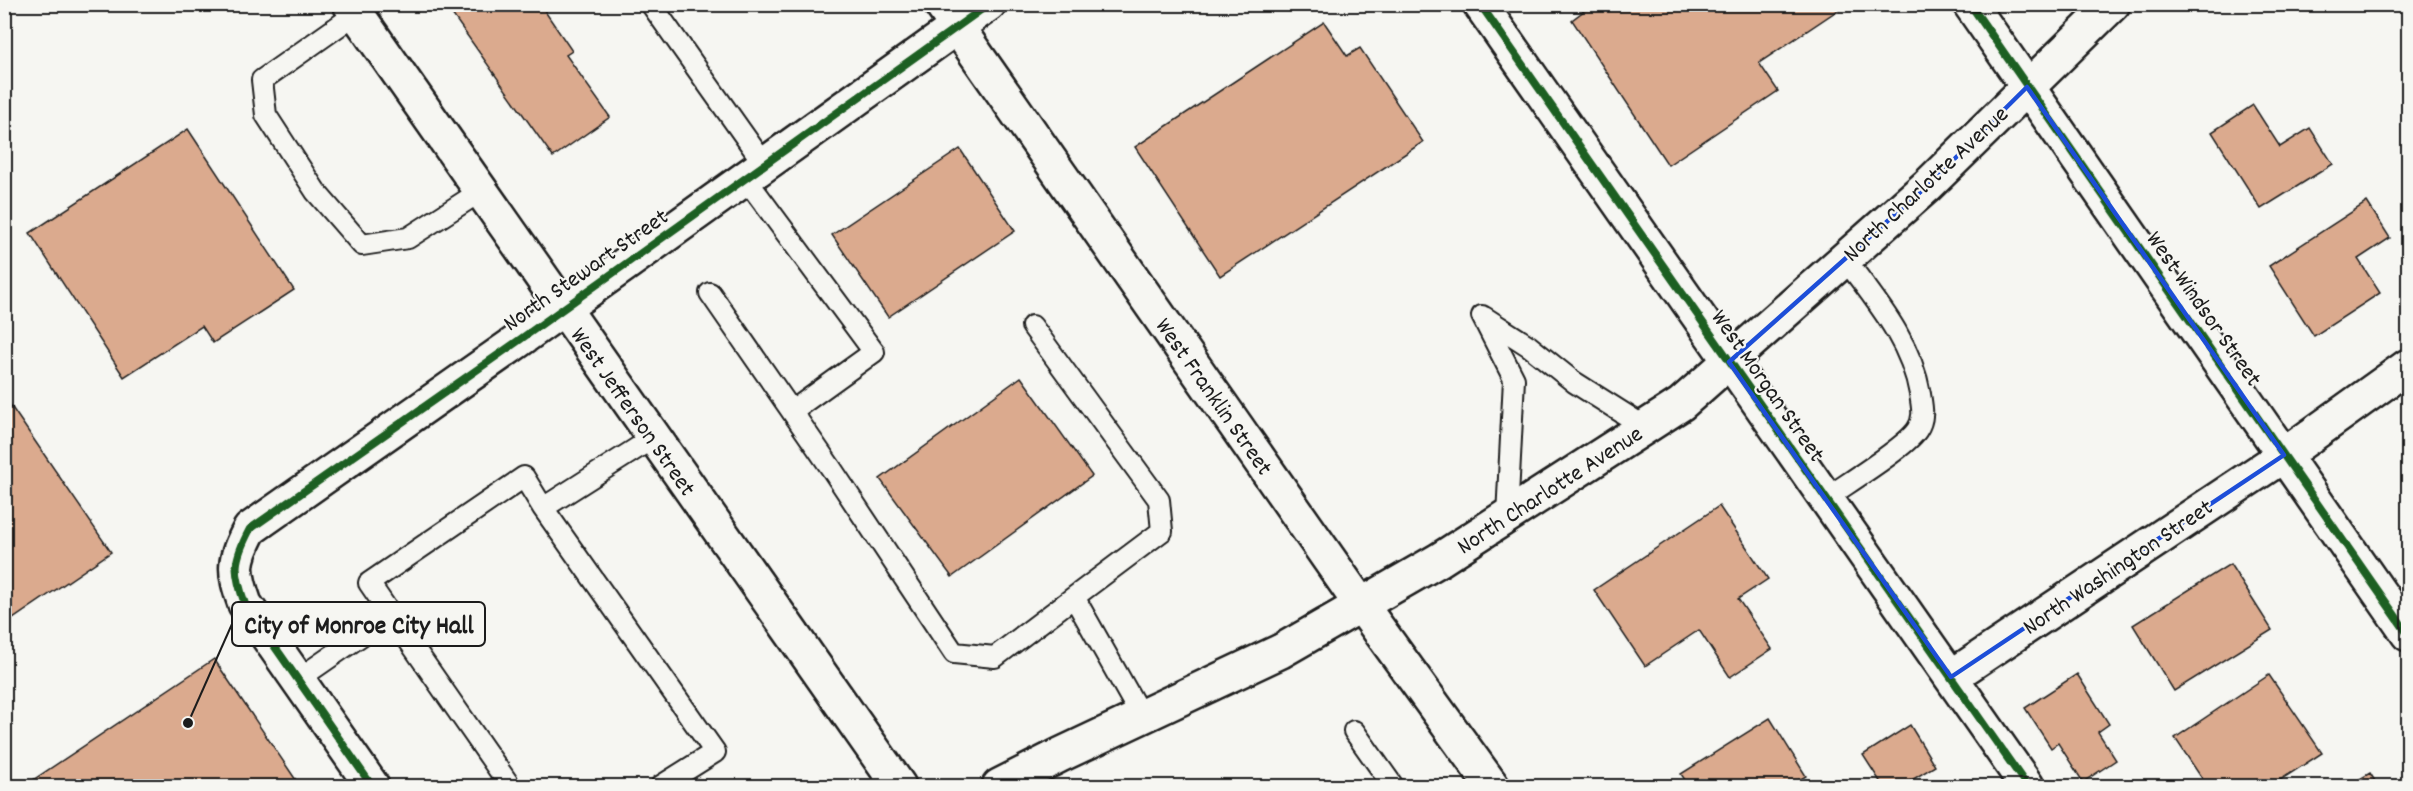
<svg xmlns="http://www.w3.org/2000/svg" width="2413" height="791" font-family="Dekko,sans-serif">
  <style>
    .building { fill: #dbaa8e; stroke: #1c1c1c; stroke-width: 1.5 }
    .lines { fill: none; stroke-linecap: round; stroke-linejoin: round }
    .service-casing { stroke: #1c1c1c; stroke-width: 24 }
    .minor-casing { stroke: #1c1c1c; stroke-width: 38 }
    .secondary-casing { stroke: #1c1c1c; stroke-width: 38 }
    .service { stroke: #f6f6f2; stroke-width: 20 }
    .minor { stroke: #f6f6f2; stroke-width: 33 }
    .secondary { stroke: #f6f6f2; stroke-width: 33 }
    .cycleway-casing { stroke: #f6f6f2; stroke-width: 11 }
    .cycleway { stroke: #1b5e20; stroke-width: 8 }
    .marked { fill: none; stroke: #1d4ed8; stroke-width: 4.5; stroke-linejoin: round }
    .labels { text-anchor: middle; stroke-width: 4.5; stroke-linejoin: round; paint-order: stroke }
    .street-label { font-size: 24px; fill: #1c1c1c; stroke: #f6f6f2 }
    .leader { fill: none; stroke: #1c1c1c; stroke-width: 2 }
    .callout-dot { fill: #1c1c1c; stroke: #f6f6f2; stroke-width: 2 }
    .callout { fill: #f6f6f2; stroke: #1c1c1c; stroke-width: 2 }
    .callout-label { font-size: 26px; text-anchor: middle; font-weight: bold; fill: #1c1c1c }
  </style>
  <rect width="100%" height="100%" fill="#f6f6f2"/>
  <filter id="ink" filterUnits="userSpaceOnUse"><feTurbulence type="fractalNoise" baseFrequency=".0167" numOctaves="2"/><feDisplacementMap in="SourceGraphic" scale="12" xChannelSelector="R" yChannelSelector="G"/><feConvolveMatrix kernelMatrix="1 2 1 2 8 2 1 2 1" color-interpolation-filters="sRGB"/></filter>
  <g filter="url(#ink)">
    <path class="building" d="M445,4H540L572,51L566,55L610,117L553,157Z
      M1593,4H1847L1759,63L1778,91L1668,165L1572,20Z
      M1324,22L1347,56L1360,48L1423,142L1220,276L1135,147Z
      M2253,105L2280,147L2310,128L2333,164L2261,209L2212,132Z
      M188,129L294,290L213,343L202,326L124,377L30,233Z
      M960,149L1015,231L888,317L832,235Z
      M2367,202L2390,238L2358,259L2380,293L2314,336L2269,266Z
      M1021,377L1092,476L952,577L880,479Z
      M4,396L111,552L4,625Z
      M1719,506L1768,579L1738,599L1772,649L1730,677L1699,630L1645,666L1594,590Z
      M2230,564L2272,630L2174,691L2133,625Z
      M214,659L300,786H24Z
      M2077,674L2109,724L2098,732L2116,760L2083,782L2058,743L2051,748L2025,708Z
      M2269,675L2322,753L2271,786H2207L2175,738Z
      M1770,718L1806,776L1789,786H1689L1681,774Z
      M1910,725L1935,766L1902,786H1883L1863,755Z
      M2370,773L2378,786H2348Z"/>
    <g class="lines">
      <g class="service-casing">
        <path id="service" d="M651,4L765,165
          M357,13L262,80L266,115L316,192L362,245L408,238L481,191
          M746,179L874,352L792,411
          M710,293L831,468L954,653L995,657L1074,597
          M1482,316L1514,379L1507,516
          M1484,317L1529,346L1574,382L1645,427
          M1032,326L1159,500L1162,531L1074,597L1141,716
          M653,438L543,508L715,752L661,786
          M1825,499C1846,484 1905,448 1917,430C1925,418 1922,407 1920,394C1911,341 1876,301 1845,259
          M391,615L369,583L524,477L543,508
          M297,680L391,615L510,786
          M1354,731L1393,786"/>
      </g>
      <g class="minor-casing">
        <path id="minor" d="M1480,4L2027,786
          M1970,4L2408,634
          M1951,677L2284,455L2408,366
          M372,786L245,604C233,570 233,561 250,529L518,341L989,4"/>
      </g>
      <g class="secondary-casing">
        <path id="secondary" d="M350,4L899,786
          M941,4L1361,605L1492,786
          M999,786L1060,755L1281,651L1439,560L1681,404L1927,186L2113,4"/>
      </g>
      <use href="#service" class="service"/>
      <use href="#minor" class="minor"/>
      <use href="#secondary" class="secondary"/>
      <g class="cycleway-casing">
        <path id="cycleway" d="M1480,4L2027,786
          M1970,4L2408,634
          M372,786L245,604C233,570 233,561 250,529L518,341L989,4"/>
      </g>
      <use href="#cycleway" class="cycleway"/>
    </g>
  </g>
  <path class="marked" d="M2027,87L2284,455L1951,677L1729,362L1927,186Z"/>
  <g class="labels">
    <g class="street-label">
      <text transform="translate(1925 183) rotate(-43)" y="8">North Charlotte Avenue</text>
      <text transform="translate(585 269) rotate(-35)" y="8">North Stewart Street</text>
      <text transform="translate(2205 308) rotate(55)" y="8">West Windsor Street</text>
      <text transform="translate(1769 385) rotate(55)" y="8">West Morgan Street</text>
      <text transform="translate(1215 396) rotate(55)" y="8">West Franklin Street</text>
      <text transform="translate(634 411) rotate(55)" y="8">West Jefferson Street</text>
      <text transform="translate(1549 489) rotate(-33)" y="8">North Charlotte Avenue</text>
      <text transform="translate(2117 566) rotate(-34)" y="8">North Washington Street</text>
    </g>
  </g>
  <path class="leader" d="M188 723L232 624"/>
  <circle class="callout-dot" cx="188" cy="723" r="6"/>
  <rect class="callout" x="232" y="602" width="253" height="44" rx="6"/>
  <g class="callout-label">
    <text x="359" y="633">City of Monroe City Hall</text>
  </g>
  <rect width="2413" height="791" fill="none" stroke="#f6f6f2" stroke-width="24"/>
  <rect x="12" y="12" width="2389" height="767" fill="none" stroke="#1c1c1c" stroke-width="2" filter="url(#ink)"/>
</svg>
